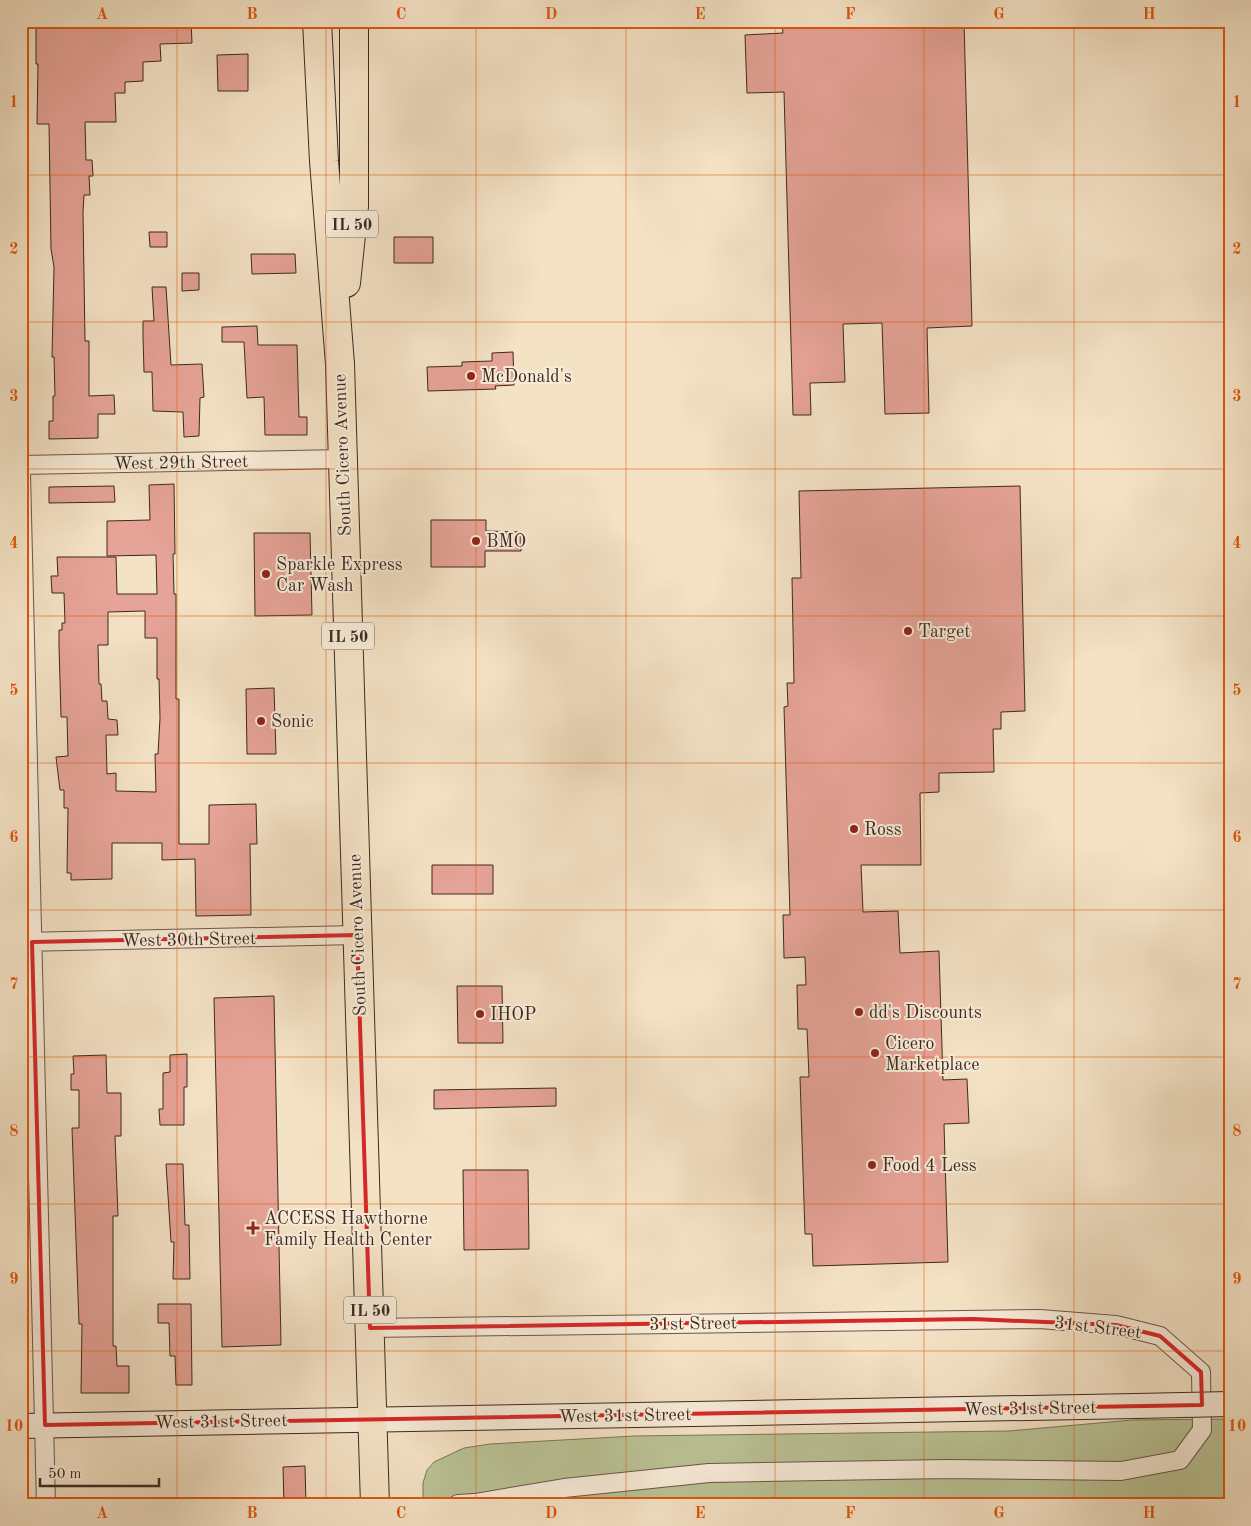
<svg xmlns="http://www.w3.org/2000/svg" width="1251" height="1526" font-family="'Old Standard TT',serif">
  <style>
    .green { fill: #bac396; stroke: #7b765c }
    .building { fill: #e6a397; stroke: #3c2921; fill-rule: evenodd }
    .lines { fill: none; stroke-linecap: round; stroke-linejoin: round }
    .street-casing { stroke: #6a574a; stroke-width: 20 }
    .secondary-casing { stroke: #3c2921; stroke-width: 26 }
    .primary-casing { stroke: #3c2921; stroke-width: 30 }
    .street { stroke: #f8ecd9; stroke-width: 18 }
    .secondary { stroke: #f8ecd9; stroke-width: 24 }
    .primary { stroke: #f4e2c5; stroke-width: 28 }
    .rail-casing { stroke: #3c2921; stroke-width: 5.5 }
    .rail { stroke: #f8ecd9; stroke-width: 4; stroke-dasharray: 11; stroke-linecap: butt }
    .secondary-bridge-casing { stroke: #3c2921; stroke-width: 26; stroke-linecap: butt }
    .secondary-bridge { stroke: #f8ecd9; stroke-width: 24 }
    .marked { fill: none; stroke: #d62828; stroke-width: 4; stroke-linejoin: round }
    .grid { fill: none; stroke: #df570d; stroke-width: 1; stroke-opacity: 0.55 }
    .poi-dot { fill: #8f2418; stroke: #f8ecd9; stroke-width: 2 }
    .labels { text-anchor: middle; stroke-width: 4; stroke-linejoin: round; paint-order: stroke }
    .shield { fill: #f8ecd9; stroke: #746458; stroke-width: 1 }
    .shield-label { font-size: 16px; font-weight: bold; fill: #3c2921 }
    .poi-label { font-size: 18px; fill: #3c2921; stroke: #f8ecd9; text-anchor: start }
    .street-label { font-size: 18px; fill: #3c2921; stroke: #f8ecd9 }
    .neatline { fill: none; stroke: #df570d; stroke-width: 2 }
    .grid-label { font-size: 16px; text-anchor: middle; font-weight: bold; fill: #df570d }
  </style>
  <rect width="100%" height="100%" fill="#f4e2c5"/>
  <filter id="stains"><feTurbulence type="fractalNoise" baseFrequency=".004" numOctaves="4"/><feColorMatrix values="0 0 0 0 .2 0 0 0 0 .09 0 0 0 0 .02 0 0 0 .5 -.17"/></filter>
  <radialGradient id="worn" r=".72"><stop offset=".6" stop-color="#630" stop-opacity="0"/><stop offset="1" stop-color="#630" stop-opacity=".3"/></radialGradient>
  <path class="green" d="M1230,1419V1505H423V1483L427,1470L434,1462L464,1448L490,1444L635,1436L1009,1431L1132,1420Z"/>
  <path class="building" d="M36,21H191L192,43L160,44L161,61L143,62V81L125,82V93H115L116,122H85L86,160H92L93,176H89L90,195H84L83,212L85,341H89V396L114,395L115,414H98V438L49,439V421H53V396H55L54,357H52L54,267L51,249L49,124H37L38,64H36Z
    M782,21H964L972,326L927,328L929,413L885,414L882,323L843,324L845,382L810,383L811,415H793L784,92L747,93L745,35L783,33Z
    M248,54V91H218L217,55Z
    M149,232H167V247H150Z
    M394,237H433V263H394Z
    M251,254H295L296,273L252,274Z
    M182,273H199V290L182,291Z
    M152,287H166L171,365L202,364L204,397L200,398L199,436L184,437L183,412L153,411L152,372H144L143,337V321H154Z
    M257,326L258,345H297L299,417H307V435H265L264,397L247,398L244,342H222V327Z
    M513,352L514,385L495,386L496,389L428,391L427,367L462,366V362L492,361V353Z
    M174,484L175,554H173L174,594H176V699H179V844H209V805L256,804L257,844H250L251,915L196,916L195,859L162,860V843H112V879L71,880V873H67L68,808H64V790H60L56,757L68,756L67,717H61L59,645V630H62V623H65L64,593H52L51,576H58L57,557H116L117,594H157L156,555L107,556V521L150,520L149,485ZM145,611V638H157V679H159L160,718L158,754H155L156,792L116,791V773L107,774L106,735H118L117,720L108,719L107,701H102L101,684H99L98,645H108V612Z
    M114,486L115,502L49,503V487Z
    M1020,486L1025,711L1001,712V729H993L994,772L939,773V792L920,793L921,865H861L863,912L898,911L900,953L939,951L943,1080L967,1079L969,1123L944,1124L948,1262L813,1266L812,1234H805L800,1077H809L807,1029H798L797,985H806L805,957L784,958L783,915H790L784,707L788,706L787,683H794L792,578H801L799,491Z
    M431,520H486V531L521,532V551H485V567H431Z
    M254,533H310L312,615L255,616Z
    M274,688L276,754H247L246,689Z
    M432,865H493V894H432Z
    M457,986H502L503,1043H458Z
    M274,996L281,1345L222,1347L214,998Z
    M187,1054V1087H184V1125H160L159,1109H163V1073L170,1072V1055Z
    M106,1055L107,1093H121V1136H115L118,1216H113V1346H116L117,1366H129V1393H81L82,1324H79L72,1128H79V1090H71V1074H74L73,1056Z
    M556,1088V1106L434,1109V1090Z
    M166,1164H183L185,1225H189L190,1279H173L174,1242H171Z
    M463,1170H528L529,1249L464,1250Z
    M158,1304H191L192,1385H176L175,1356H170L169,1323H158Z
    M305,1466L306,1505H284L283,1467Z"/>
  <g class="lines">
    <g class="street-casing">
      <path id="street" d="M21,465L342,459
        M21,474L46,1505
        M22,942L357,935
        M370,1328L1040,1319L1116,1325L1160,1336L1201,1372L1202,1430L1180,1460L1121,1471L947,1469L709,1473L564,1488L475,1503L458,1504"/>
    </g>
    <g class="secondary-casing">
      <path id="secondary" d="M21,1426L1136,1406"/>
    </g>
    <g class="primary-casing">
      <path id="primary" d="M317,21L324,161L340,364L375,1505
        M346,283L354,206V21"/>
    </g>
    <use href="#street" class="street"/>
    <use href="#secondary" class="secondary"/>
    <use href="#primary" class="primary"/>
    <g class="rail-casing">
      <path id="rail" d="M1229,21L1230,47"/>
    </g>
    <use href="#rail" class="rail"/>
    <g class="secondary-bridge-casing">
      <path id="secondary-bridge" d="M1136,1406L1230,1404"/>
    </g>
    <use href="#secondary-bridge" class="secondary-bridge"/>
  </g>
  <path class="marked" d="M357,935L370,1328L973,1319L1116,1325L1160,1336L1201,1372L1202,1405L45,1425L32,942Z"/>
  <path class="grid" d="M177,21V1505M326,21V1505M476,21V1505M626,21V1505M775,21V1505M924,21V1505M1074,21V1505M21,175H1230M21,322H1230M21,469H1230M21,616H1230M21,763H1230M21,910H1230M21,1057H1230M21,1204H1230M21,1351H1230"/>
  <g class="poi-dot">
    <circle cx="471" cy="376" r="5"/>
    <circle cx="476" cy="541" r="5"/>
    <circle cx="266" cy="574" r="5"/>
    <circle cx="908" cy="631" r="5"/>
    <circle cx="261" cy="721" r="5"/>
    <circle cx="854" cy="829" r="5"/>
    <circle cx="859" cy="1012" r="5"/>
    <circle cx="480" cy="1014" r="5"/>
    <circle cx="875" cy="1053" r="5"/>
    <circle cx="872" cy="1165" r="5"/>
    <path d="M250.5 1220.5h5v5h5v5h-5v5h-5v-5h-5v-5h5z"/>
  </g>
  <g class="labels">
    <g class="shield">
      <rect x="326" y="210.5" width="52" height="27" rx="4"/>
      <rect x="322" y="622.5" width="52" height="27" rx="4"/>
      <rect x="344" y="1296.5" width="52" height="27" rx="4"/>
    </g>
    <g class="shield-label">
      <text x="352" y="230">IL 50</text>
      <text x="348" y="642">IL 50</text>
      <text x="370" y="1316">IL 50</text>
    </g>
    <g class="poi-label">
      <text x="481" y="382">McDonald's</text>
      <text x="486" y="547">BMO</text>
      <text x="276" y="570">Sparkle Express<tspan x="276" dy="21">Car Wash</tspan></text>
      <text x="918" y="637">Target</text>
      <text x="271" y="727">Sonic</text>
      <text x="864" y="835">Ross</text>
      <text x="869" y="1018">dd's Discounts</text>
      <text x="490" y="1020">IHOP</text>
      <text x="885" y="1049">Cicero<tspan x="885" dy="21">Marketplace</tspan></text>
      <text x="882" y="1171">Food 4 Less</text>
      <text x="264" y="1224">ACCESS Hawthorne<tspan x="264" dy="21">Family Health Center</tspan></text>
    </g>
    <g class="street-label">
      <text transform="translate(342 455) rotate(-92)" y="6">South Cicero Avenue</text>
      <text transform="translate(181 462) rotate(-1)" y="6">West 29th Street</text>
      <text transform="translate(357 935) rotate(-92)" y="6">South Cicero Avenue</text>
      <text transform="translate(189 939) rotate(-1)" y="6">West 30th Street</text>
      <text transform="translate(693 1323) rotate(-1)" y="6">31st Street</text>
      <text transform="translate(1098 1327) rotate(7)" y="6">31st Street</text>
      <text transform="translate(1030 1408) rotate(-1)" y="6">West 31st Street</text>
      <text transform="translate(625 1415) rotate(-1)" y="6">West 31st Street</text>
      <text transform="translate(221 1421) rotate(-1)" y="6">West 31st Street</text>
    </g>
  </g>
  <rect width="1251" height="1526" fill="none" stroke="#f4e2c5" stroke-width="55"/>
  <path d="M40 1478v8h119v-8" fill="none" stroke="#3c2921" stroke-width="2.5"/>
  <text x="48" y="1478" font-size="15" fill="#3c2921" stroke="#f8ecd9" stroke-width="4" paint-order="stroke">50 m</text>
  <rect x="28" y="28" width="1196" height="1470" class="neatline"/>
  <g class="grid-label">
    <text x="102" y="19">A</text>
    <text x="252" y="19">B</text>
    <text x="401" y="19">C</text>
    <text x="551" y="19">D</text>
    <text x="700" y="19">E</text>
    <text x="850" y="19">F</text>
    <text x="999" y="19">G</text>
    <text x="1149" y="19">H</text>
    <text x="14" y="107">1</text>
    <text x="1237" y="107">1</text>
    <text x="14" y="254">2</text>
    <text x="1237" y="254">2</text>
    <text x="14" y="401">3</text>
    <text x="1237" y="401">3</text>
    <text x="14" y="548">4</text>
    <text x="1237" y="548">4</text>
    <text x="14" y="695">5</text>
    <text x="1237" y="695">5</text>
    <text x="14" y="842">6</text>
    <text x="1237" y="842">6</text>
    <text x="14" y="989">7</text>
    <text x="1237" y="989">7</text>
    <text x="14" y="1136">8</text>
    <text x="1237" y="1136">8</text>
    <text x="14" y="1284">9</text>
    <text x="1237" y="1284">9</text>
    <text x="14" y="1431">10</text>
    <text x="1237" y="1431">10</text>
    <text x="102" y="1518">A</text>
    <text x="252" y="1518">B</text>
    <text x="401" y="1518">C</text>
    <text x="551" y="1518">D</text>
    <text x="700" y="1518">E</text>
    <text x="850" y="1518">F</text>
    <text x="999" y="1518">G</text>
    <text x="1149" y="1518">H</text>
  </g>
  <rect width="100%" height="100%" filter="url(#stains)"/>
  <rect width="100%" height="100%" fill="url(#worn)"/>
</svg>
